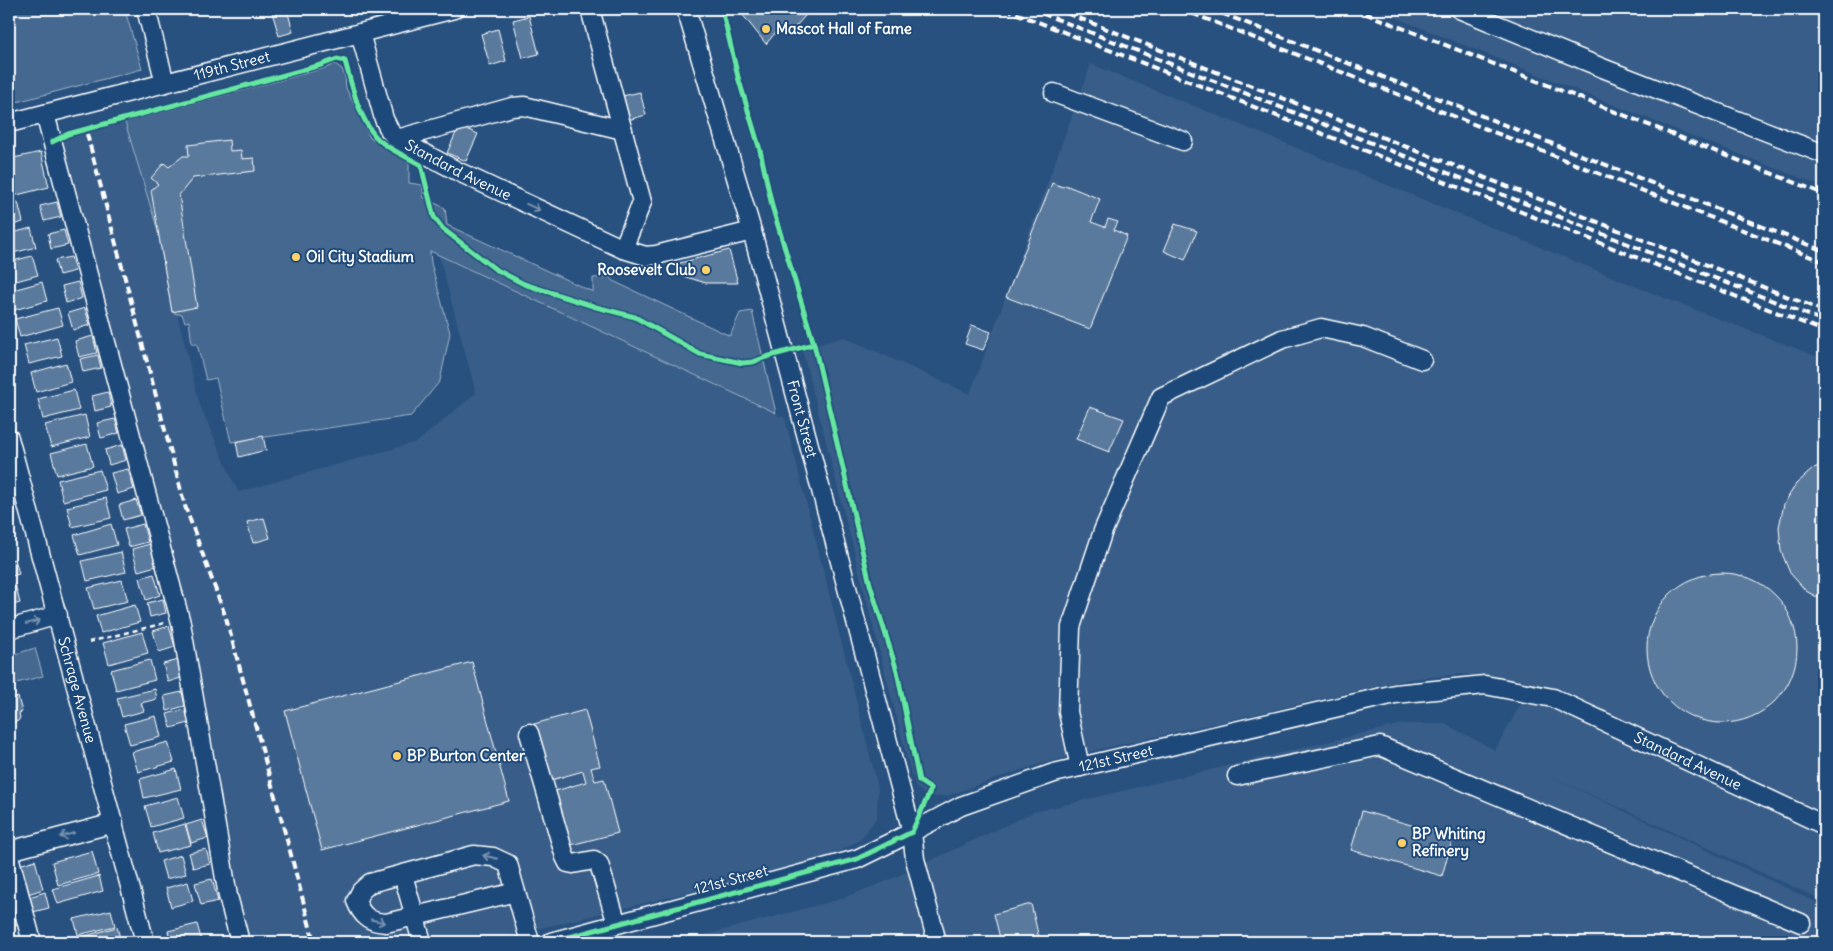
<svg xmlns="http://www.w3.org/2000/svg" width="1833" height="951" font-family="Delius,sans-serif">
  <style>
    .built { fill: #375d88 }
    .green { fill: #446890; stroke: #a2b4c8 }
    .building { fill: #5a7a9d; stroke: #fff }
    .lines { fill: none; stroke-linecap: round; stroke-linejoin: round }
    .minor-casing { stroke: #fff; stroke-width: 21 }
    .path { stroke: #fff; stroke-width: 2.5; stroke-dasharray: 5 4; stroke-linecap: butt }
    .minor { stroke: #1f4a7a; stroke-width: 18 }
    .rail { stroke: #fff; stroke-width: 4; stroke-dasharray: 8 4; stroke-linecap: butt }
    .cycleway-casing { stroke: #1f4a7a; stroke-width: 8 }
    .cycleway { stroke: #66e7a1; stroke-width: 5 }
    .oneway { stroke: #7992af }
    .poi-dot { fill: #ffd166; stroke: #1f4a7a; stroke-width: 2 }
    .labels { text-anchor: middle; stroke-width: 4; stroke-linejoin: round; paint-order: stroke }
    .poi-label { font-size: 15px; font-weight: bold; fill: #fff; stroke: #1f4a7a; text-anchor: start }
    .street-label { font-size: 15px; fill: #fff; stroke: #1f4a7a }
  </style>
  <rect width="100%" height="100%" fill="#28517f"/>
  <filter id="ink" filterUnits="userSpaceOnUse"><feTurbulence type="fractalNoise" baseFrequency=".02" numOctaves="2"/><feDisplacementMap in="SourceGraphic" scale="10" xChannelSelector="R" yChannelSelector="G"/><feConvolveMatrix kernelMatrix="1 2 1 2 8 2 1 2 1" color-interpolation-filters="sRGB"/></filter>
  <g filter="url(#ink)">
    <path class="built" d="M1374,9H1824V187L1684,133Z
      M1091,64L1667,299L1824,359V901L1548,775L1824,906V942H679L837,900L887,881L1034,812L1402,724H1445L1495,750L1533,682L1462,674L1410,679L1097,750L1033,766L946,796L928,797L916,787L910,770L802,349L844,337L970,394Z
      M125,122L158,231L172,311L177,314L200,405L238,492L417,442L476,393L439,256L785,418L878,787L877,817L861,839L827,859L483,942H240L181,623L52,142Z"/>
    <path class="green" d="M9,9H124L127,17L142,69L9,104Z
      M335,64L342,69L345,77L346,88L370,138L409,162V183L422,185L424,198L445,208L447,225L593,292V278L609,277L613,281L730,336L740,313L752,311L776,413L430,251L431,263L450,333L440,381L411,416L231,442L216,378L206,380L197,344H192L189,321L185,322L182,314H177L172,312L158,231L125,122L326,68Z
      M35,648L43,676L9,685V656Z"/>
    <path class="building" d="M271,9H287L293,32L279,36Z
      M738,9H811L790,33L782,25L766,44Z
      M529,16L539,54L523,58L513,20Z
      M498,29L506,61L490,66L481,34Z
      M640,92L646,115L624,121L618,97Z
      M459,126L478,134L466,161L447,153Z
      M229,140L230,151L241,150L242,159L254,158L255,171L193,178L179,195L197,307L172,312L151,190L158,184L151,178L164,163L169,167L183,156H189L188,145Z
      M41,152L49,187L9,197V159Z
      M1052,183L1063,187L1065,185L1100,199L1091,222L1105,227L1108,219L1118,222L1114,230L1127,236L1090,329L1006,297Z
      M18,202L23,222L9,226V204Z
      M57,202L61,217L44,221L40,206Z
      M1175,224L1197,231L1185,260L1164,251Z
      M31,228L36,247L9,254V234Z
      M64,230L68,245L51,249L48,234Z
      M729,250L738,283H706L679,275L676,264Z
      M32,256L38,275L9,283V262Z
      M71,257L75,271L59,275L55,260Z
      M42,282L47,301L14,310L9,291Z
      M78,282L82,298L66,303L62,286Z
      M58,308L63,325L20,337L15,319Z
      M85,308L90,325L73,330L68,313Z
      M972,325L991,332L983,350L965,344Z
      M93,336L97,353L79,357L75,341Z
      M57,337L62,356L29,364L24,345Z
      M98,355L101,368L83,372L80,359Z
      M66,363L71,382L36,392L31,373Z
      M74,390L79,410L43,419L38,399Z
      M108,392L111,407L95,411L92,396Z
      M1090,407L1124,419L1109,452L1076,439Z
      M85,415L90,437L51,447L45,425Z
      M115,419L119,433L101,438L97,423Z
      M263,436L266,450L239,457L236,442Z
      M87,444L93,466L57,475L51,453Z
      M122,445L126,460L109,465L105,450Z
      M1824,464V601L1806,591L1790,573L1781,551L1779,527L1784,504L1796,484L1814,468Z
      M128,469L134,489L117,494L111,473Z
      M100,470L106,490L63,501L58,480Z
      M106,498L111,518L72,527L67,507Z
      M136,500L141,515L123,520L119,505Z
      M264,518L270,538L253,543L247,522Z
      M111,524L117,545L80,555L74,535Z
      M143,524L148,542L129,547L124,529Z
      M150,544L156,566L138,571L132,549Z
      M121,552L126,572L87,581L82,561Z
      M15,559L19,574L9,577V560Z
      M1647 648a75 75 0 1 1 150 0a75 75 0 1 1-150 0Z
      M154,574L160,595L146,600L140,578Z
      M122,580L128,601L94,609L88,588Z
      M15,584L20,603L9,606V586Z
      M163,599L166,613L150,617L147,603Z
      M135,605L140,622L101,633L96,616Z
      M169,626L175,647L159,652L153,631Z
      M142,632L148,653L109,664L103,643Z
      M150,660L155,680L116,690L111,670Z
      M179,660L184,677L168,682L163,664Z
      M472,662L509,801L322,850L285,711Z
      M155,689L157,699L141,703L144,711L122,717L117,698Z
      M182,692L185,706L167,711L164,696Z
      M18,697L22,712L19,713L20,718L18,721L9,724V700Z
      M185,709L189,723L171,728L167,714Z
      M585,710L600,766L591,768L595,781L604,779L618,833L567,846L552,792L586,782L583,771L548,781L534,724Z
      M156,716L161,737L130,745L124,724Z
      M168,742L174,762L138,772L132,752Z
      M176,769L181,789L144,798L140,779Z
      M178,797L184,818L151,827L145,806Z
      M1362,811L1453,837L1442,876L1351,850Z
      M202,820L208,838L191,843L186,825Z
      M185,824L191,845L158,853L153,833Z
      M206,849L210,864L193,868L189,853Z
      M92,851L98,874L58,885L52,862Z
      M181,855L186,874L166,879L161,861Z
      M35,860L43,889L25,895L16,866Z
      M9,876L23,923L9,928Z
      M99,876L103,891L58,904L53,889Z
      M212,879L218,901L201,905L195,883Z
      M188,882L193,901L171,907L166,888Z
      M45,892L49,908L33,912L29,897Z
      M1031,904L1040,942H1001L994,914Z
      M111,910L115,926L78,935L74,919Z
      M197,924L202,942H171L168,931Z
      M117,927L121,942H64Z"/>
    <g class="lines">
      <g class="minor-casing">
        <g id="minor">
          <path d="M146,9L165,83"/>
          <path d="M590,9L642,202L623,249"/>
          <path id="s1" d="M686,9L752,231L912,832L915,859L937,942"/>
          <path d="M1459,9L1605,69L1824,154"/>
          <path id="s2" d="M360,33L384,119L390,131L397,139L459,172L623,249L646,256L656,255L752,231"/>
          <path d="M1054,93L1183,141"/>
          <path d="M45,114L181,623L228,896L240,942"/>
          <path id="s3" d="M9,123L454,9"/>
          <path d="M397,139L512,107L524,106L623,130"/>
          <path id="s4" d="M9,438L145,942"/>
          <path d="M9,629L58,615"/>
          <path d="M529,733L565,857L568,863L573,864L594,860L599,864L617,924"/>
          <path d="M1080,767L1068,712L1071,627L1103,531L1161,397L1282,339L1321,328L1363,337L1422,360"/>
          <path d="M1237,776L1380,746L1801,923"/>
          <path d="M9,851L114,823"/>
          <path d="M9,856L32,942"/>
          <path d="M403,875L422,942"/>
          <path d="M516,892L386,923C369,922 362,916 356,901L361,891L370,883L474,855L493,857L508,864L530,942"/>
          <path id="s5" d="M551,942L857,859L912,832L961,806L1054,773L1395,694L1485,685L1553,698L1824,825"/>
        </g>
      </g>
      <path class="path" d="M89,642L165,623"/>
      <use href="#minor" class="minor"/>
      <path class="rail" d="M1005,9L1824,331
        M1031,9L1824,321
        M1056,9L1824,311
        M1181,9L1824,262
        M1211,9L1824,251
        M1354,9L1824,194
        M87,134L185,506L226,618L290,851L314,942"/>
      <g class="cycleway-casing">
        <path id="cycleway" d="M52,142L68,134L321,65L337,59L345,61C352,86 358,115 375,136C385,148 408,157 421,165L434,217L443,229L495,269L524,284L596,307L635,317L700,354L742,363L753,362L766,357L814,344
          M551,942L857,859L912,832L931,789L919,781L897,671L870,584L814,344L772,206L760,150L738,77L722,9"/>
      </g>
      <use href="#cycleway" class="cycleway"/>
    </g>
    <defs><path id="oneway-shaft" d="M-6 0H5M1.5-3L5.5 0L1.5 3" fill="none" stroke-width="1.6" stroke-linecap="round" stroke-linejoin="round" transform="scale(1.25)"/></defs>
    <g class="oneway">
      <use href="#oneway-shaft" transform="translate(533 207) rotate(25)"/>
      <use href="#oneway-shaft" transform="translate(33 622) rotate(-16)"/>
      <use href="#oneway-shaft" transform="translate(67 835) rotate(165)"/>
      <use href="#oneway-shaft" transform="translate(490 857) rotate(-166)"/>
      <use href="#oneway-shaft" transform="translate(378 921) rotate(12)"/>
    </g>
  </g>
  <g class="poi-dot">
    <circle cx="766" cy="29" r="5"/>
    <circle cx="296" cy="257" r="5"/>
    <circle cx="706" cy="270" r="5"/>
    <circle cx="397" cy="756" r="5"/>
    <circle cx="1402" cy="843" r="5"/>
  </g>
  <g class="labels">
    <g class="poi-label">
      <text x="776" y="34">Mascot Hall of Fame</text>
      <text x="306" y="262">Oil City Stadium</text>
      <text x="696" y="275" text-anchor="end">Roosevelt Club</text>
      <text x="407" y="761">BP Burton Center</text>
      <text x="1412" y="839">BP Whiting<tspan x="1412" dy="17">Refinery</tspan></text>
    </g>
    <g class="street-label">
      <text dy="5" stroke="none"><textPath href="#s3" startOffset="230">119th Street</textPath></text>
      <text dy="5" stroke="none"><textPath href="#s2" startOffset="182">Standard Avenue</textPath></text>
      <text dy="5" stroke="none"><textPath href="#s1" startOffset="426">Front Street</textPath></text>
      <text dy="5" stroke="none"><textPath href="#s4" startOffset="261">Schrage Avenue</textPath></text>
      <text dy="5" stroke="none"><textPath href="#s5" startOffset="596">121st Street</textPath></text>
      <text dy="5" stroke="none"><textPath href="#s5" startOffset="1191">Standard Avenue</textPath></text>
      <text transform="translate(731 880) rotate(-15)" y="5">121st Street</text>
    </g>
  </g>
  <rect width="1833" height="951" fill="none" stroke="#1f4a7a" stroke-width="30"/>
  <rect x="15" y="15" width="1803" height="921" fill="none" stroke="#fff" stroke-width="2" filter="url(#ink)"/>
</svg>
